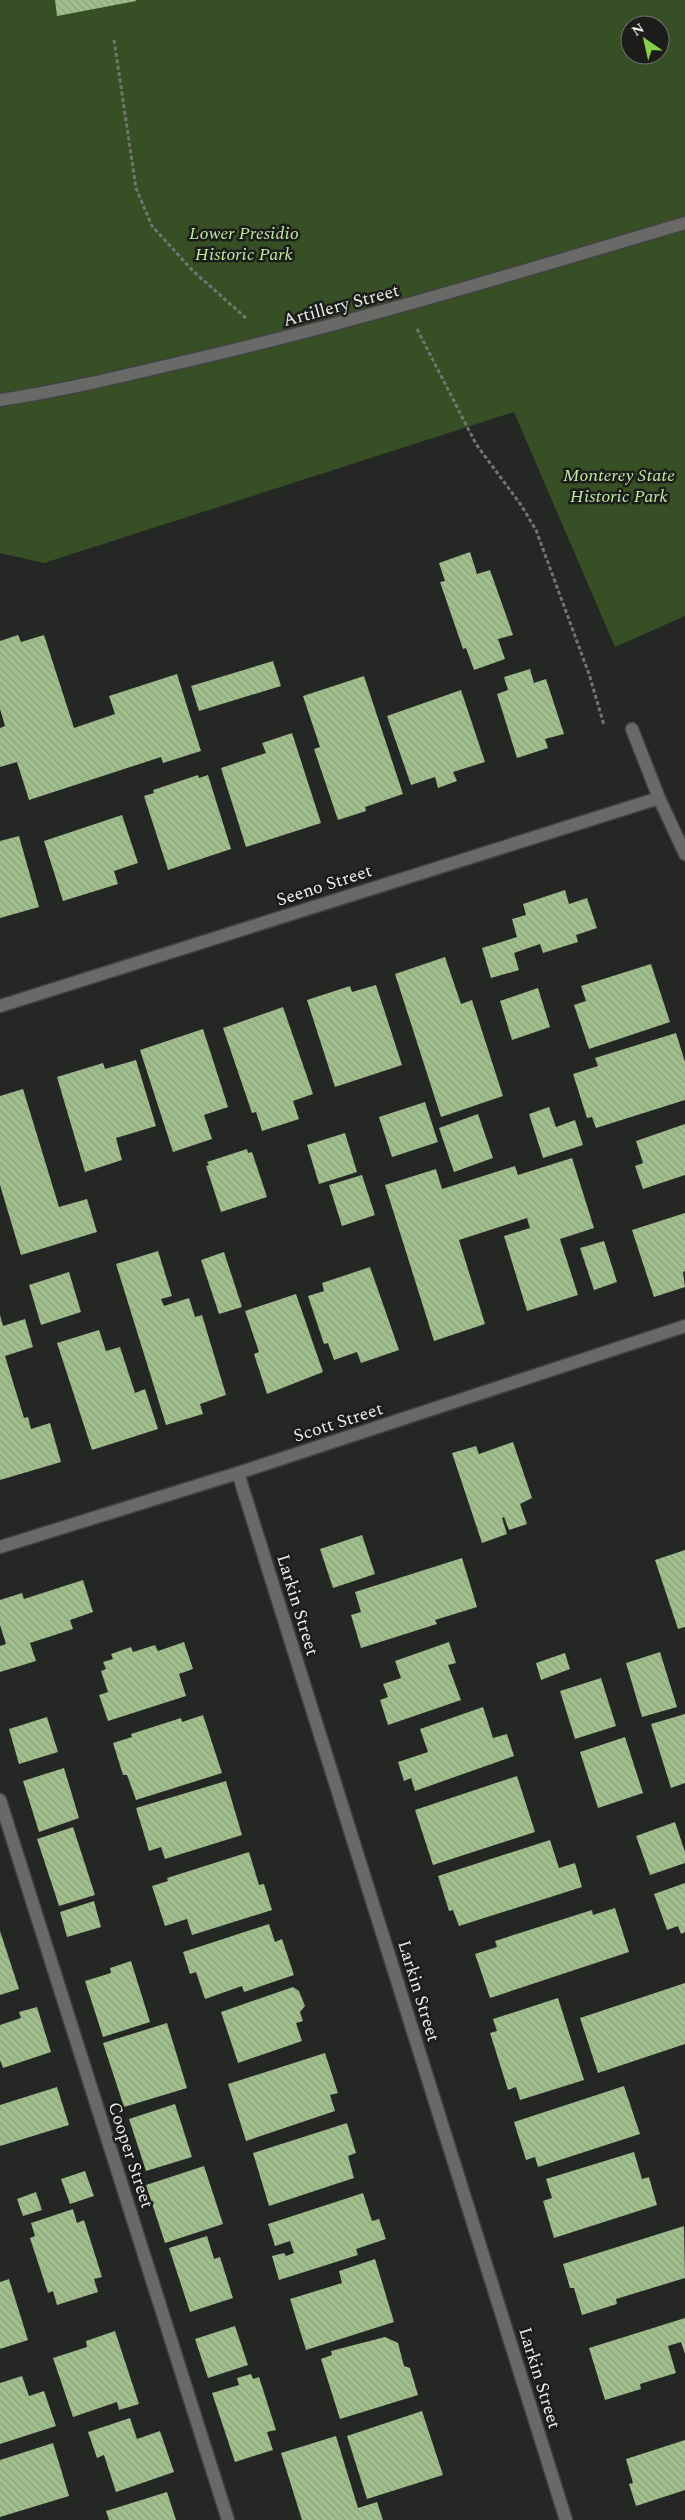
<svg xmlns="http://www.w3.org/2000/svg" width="685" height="2520" font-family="Spectral,serif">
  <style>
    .park { fill: #374f24; fill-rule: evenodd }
    .building { fill: url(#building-back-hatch) }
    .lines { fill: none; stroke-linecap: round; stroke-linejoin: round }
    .minor-casing { stroke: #414340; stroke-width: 15 }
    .path { stroke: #737472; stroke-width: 3; stroke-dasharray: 4 2.5; stroke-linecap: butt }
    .minor { stroke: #696a68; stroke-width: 12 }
    .labels { text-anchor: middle; stroke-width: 5; stroke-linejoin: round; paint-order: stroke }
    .park-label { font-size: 18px; font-style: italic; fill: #c0eba2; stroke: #1c1d1b }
    .street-label { font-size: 18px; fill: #edeeec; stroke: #1c1d1b }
  </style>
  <defs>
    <pattern id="building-back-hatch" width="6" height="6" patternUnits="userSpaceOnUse" patternTransform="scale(1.25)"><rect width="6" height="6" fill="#a1bf8d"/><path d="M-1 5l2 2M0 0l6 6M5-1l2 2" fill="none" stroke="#8aa17c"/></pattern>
  </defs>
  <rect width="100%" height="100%" fill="#252724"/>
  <path class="park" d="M0,0H685V616L615,647L514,412L44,563L0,553ZM630,25H660V55H630Z"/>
  <path class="building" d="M55,0H136V1L57,16Z
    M470,552L477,574L490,570L513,635L498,639L505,659L474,670L466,648L463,649L440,582L445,581L439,563Z
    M18,635L21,642L44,635L74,728L115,714L109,696L177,674L201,751L163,763L161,757L29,800L17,762L0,767V728L5,726L0,709V641Z
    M273,661L281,686L199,711L191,686Z
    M530,669L534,683L546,679L564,734L545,739L548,748L517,758L497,694L508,690L504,677Z
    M364,676L403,794L365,807L366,811L338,820L314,749L320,747L303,696Z
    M461,690L485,762L453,772L457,781L438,788L435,777L411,785L387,716Z
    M292,733L321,823L246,847L221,768L266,753L262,743Z
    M198,775L199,778L208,775L231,849L168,870L144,796L154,793L153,790Z
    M122,815L138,863L114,871L118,884L63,901L44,841Z
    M19,836L39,907L0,918V841Z
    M565,890L569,904L587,898L597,928L576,935L578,942L543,953L540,944L514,953L519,970L491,978L482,948L517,937L512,919L526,915L523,904Z
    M445,957L461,1004L472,1000L503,1096L441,1117L395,974Z
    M651,964L670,1022L589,1049L574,1005L586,1001L581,986Z
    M376,985L402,1065L335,1087L307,1000L350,986L352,992Z
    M538,988L550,1027L512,1040L500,1001Z
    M283,1007L313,1094L293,1101L299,1119L262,1131L256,1112L252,1113L223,1028Z
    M203,1029L228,1107L204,1115L212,1139L173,1152L140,1050Z
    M676,1033L685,1062V1100L596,1128L592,1117L587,1118L573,1074L598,1066L595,1058Z
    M136,1060L156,1126L116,1138L122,1160L85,1172L57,1077L103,1063L105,1069Z
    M23,1089L59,1207L87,1199L97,1232L21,1255L0,1185V1096Z
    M425,1102L438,1142L392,1157L379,1117Z
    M549,1107L556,1127L575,1120L583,1145L543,1158L529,1114Z
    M478,1114L493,1158L454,1172L439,1128Z
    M685,1124V1175L643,1189L635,1166L643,1163L636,1141Z
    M345,1133L357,1172L319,1184L307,1145Z
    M247,1149L248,1153L252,1152L267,1197L221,1212L206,1166L209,1165L207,1162Z
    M572,1158L594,1228L560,1239L578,1295L527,1311L504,1236L530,1228L527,1218L459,1240L485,1324L434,1341L385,1185L436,1169L442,1189L515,1166L518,1175Z
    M362,1175L375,1215L342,1226L329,1185Z
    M685,1213V1271L683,1272L685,1287L654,1297L632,1230Z
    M604,1241L617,1282L594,1290L580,1248Z
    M158,1251L172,1296L161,1299L164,1306L189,1298L195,1317L202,1315L226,1395L200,1404L203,1414L166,1425L116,1264Z
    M224,1252L242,1307L219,1314L201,1260Z
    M370,1267L399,1350L361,1363L357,1352L334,1360L328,1343L324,1344L308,1296L324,1291L322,1283Z
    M69,1272L81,1312L41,1325L29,1285Z
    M296,1294L323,1372L267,1394L254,1354L259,1352L245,1311Z
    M0,1315L3,1326L25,1319L33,1347L5,1356L24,1418L28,1417L31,1429L50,1423L61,1462L0,1480Z
    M99,1330L106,1351L120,1347L135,1393L145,1389L158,1429L92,1450L57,1343Z
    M513,1442L532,1498L520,1504L527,1524L509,1530L504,1517L502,1518L507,1534L482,1543L452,1453L476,1446L479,1454Z
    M362,1535L375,1574L333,1588L320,1549Z
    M685,1550V1627L678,1629L655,1560Z
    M462,1558L477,1607L435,1620L437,1624L361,1648L351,1615L361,1612L355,1592Z
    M83,1580L93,1612L70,1620L73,1629L30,1643L36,1661L0,1672V1646L6,1644L0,1625V1600L22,1593L24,1599Z
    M184,1642L193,1669L179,1674L186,1696L108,1721L99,1695L108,1692L101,1671L106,1669L103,1662L113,1659L111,1654L131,1647L133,1652L155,1645L158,1651Z
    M449,1642L456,1663L448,1665L461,1700L388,1725L380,1700L388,1697L383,1684L401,1678L395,1661Z
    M660,1652L677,1707L642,1717L626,1663Z
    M565,1653L570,1669L541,1680L536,1663Z
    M601,1678L616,1726L575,1739L560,1691Z
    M483,1707L493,1738L507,1734L514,1756L415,1791L411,1778L404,1781L398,1762L428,1752L420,1729Z
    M685,1714V1783L671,1788L651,1724Z
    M203,1715L222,1773L136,1800L127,1775H123L113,1743L132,1737L131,1734L181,1718L182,1722Z
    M47,1717L58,1752L19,1764L9,1729Z
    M625,1737L643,1793L598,1808L580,1752Z
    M64,1768L79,1818L39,1832L23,1781Z
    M517,1776L535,1832L433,1865L415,1810Z
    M226,1781L242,1835L165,1859L161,1847L149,1851L136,1808Z
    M675,1822L685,1852V1863L650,1875L636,1836Z
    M73,1827L95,1895L59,1906L37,1839Z
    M550,1840L559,1868L575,1863L582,1887L459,1926L453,1910L449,1911L438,1876Z
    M249,1852L259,1885L264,1884L272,1910L192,1935L187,1919L165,1926L152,1886L168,1881L167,1878Z
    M685,1883V1932L681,1934L678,1926L667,1930L654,1894Z
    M94,1901L101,1927L67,1937L60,1912Z
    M615,1908L629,1952L490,1998L475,1954L497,1947L495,1941L592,1910L593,1915Z
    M269,1924L275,1942L282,1939L294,1975L244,1992L242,1986L205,1999L196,1972L190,1974L183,1952Z
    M0,1931L19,1989L0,1995Z
    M131,1961L150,2022L103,2037L85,1981L111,1973L110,1968Z
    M685,1983V2044L598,2073L580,2018Z
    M293,1987L299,1991L305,2006L300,2012L303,2021L296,2023L302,2041L238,2063L221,2012Z
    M558,1998L584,2080L520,2100L516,2087L508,2090L490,2033L497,2031L493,2019Z
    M37,2007L51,2052L3,2068L0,2060V2025L21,2018L19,2012Z
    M167,2023L187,2088L124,2107L103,2043Z
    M325,2053L338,2093L330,2095L335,2111L246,2141L228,2084Z
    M624,2086L640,2134L538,2167L535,2157L526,2160L514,2122Z
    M57,2087L69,2125L0,2146V2105Z
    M175,2104L192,2157L146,2171L129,2119Z
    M347,2123L356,2153L348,2156L354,2178L269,2206L253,2153Z
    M634,2152L642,2179L649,2177L657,2205L554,2238L543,2201L552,2198L546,2179Z
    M204,2166L223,2224L165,2243L146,2185Z
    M85,2171L94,2196L70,2204L61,2179Z
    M36,2192L42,2210L23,2216L17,2199Z
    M363,2193L372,2221L379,2219L386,2239L356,2249L358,2255L279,2280L272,2256L284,2253L286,2256L294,2253L290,2241L275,2246L268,2224Z
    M73,2209L77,2223L84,2220L102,2277L94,2279L98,2292L57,2305L53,2291L48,2293L30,2238L35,2236L31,2223Z
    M684,2226L685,2278L616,2299L617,2304L582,2315L574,2288H570L563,2264Z
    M207,2236L214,2259L220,2257L233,2298L190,2312L169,2248Z
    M375,2259L394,2322L306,2350L290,2299L342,2283L339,2271Z
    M9,2279L28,2340L0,2349V2282Z
    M685,2318V2354L681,2342L668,2346L676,2373L640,2384L641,2389L605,2400L589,2348Z
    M235,2326L248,2365L208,2378L195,2339Z
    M115,2331L139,2404L119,2410L117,2402L73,2417L53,2358L87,2347L86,2341Z
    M385,2337L398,2343L404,2366L410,2368L418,2395L340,2419L321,2359L332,2355L331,2351Z
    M251,2374L253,2379L259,2377L276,2430L267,2432L273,2450L235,2462L212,2393L239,2385L237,2378Z
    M22,2376L29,2396L44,2391L56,2426L0,2444V2383Z
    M422,2411L443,2475L367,2499L347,2436Z
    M130,2418L137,2439L160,2431L174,2472L116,2492L104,2455L97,2458L88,2432Z
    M336,2436L358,2508L377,2502L383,2520H302L281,2453Z
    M685,2440V2490L636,2506L629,2484L633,2483L626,2459Z
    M53,2443L69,2496L0,2517V2460Z
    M167,2492L176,2520H109L106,2511Z"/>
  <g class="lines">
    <g class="minor-casing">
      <path id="minor" d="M0,400C60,391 119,377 178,363C349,324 517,273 685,223
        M632,729L659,798L685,854
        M0,1006L659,798
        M238,1473L566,2520
        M0,1547L238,1473L685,1326
        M0,1800L228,2520"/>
    </g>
    <path class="path" d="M114,40L136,188L152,226L192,270L247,319
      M417,329L476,444L521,505L536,530L589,674L604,725"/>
    <use href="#minor" class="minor"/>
  </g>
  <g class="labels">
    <g class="park-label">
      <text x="244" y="239">Lower Presidio<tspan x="244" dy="21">Historic Park</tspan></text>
      <text x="619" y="481">Monterey State<tspan x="619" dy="21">Historic Park</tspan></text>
    </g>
    <g class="street-label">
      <text transform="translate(341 305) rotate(-15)" y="6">Artillery Street</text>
      <text transform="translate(324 885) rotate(-18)" y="6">Seeno Street</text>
      <text transform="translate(338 1422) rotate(-18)" y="6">Scott Street</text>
      <text transform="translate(298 1605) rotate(73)" y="6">Larkin Street</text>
      <text transform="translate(419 1991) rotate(73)" y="6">Larkin Street</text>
      <text transform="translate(131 2155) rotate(72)" y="6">Cooper Street</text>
      <text transform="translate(540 2378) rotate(73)" y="6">Larkin Street</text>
    </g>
  </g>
  <g transform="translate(645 40) rotate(326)"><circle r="24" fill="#1c1d1b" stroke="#70716f"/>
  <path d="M0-4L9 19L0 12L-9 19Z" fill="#88cf49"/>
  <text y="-8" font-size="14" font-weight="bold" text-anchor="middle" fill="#edeeec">N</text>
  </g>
</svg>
